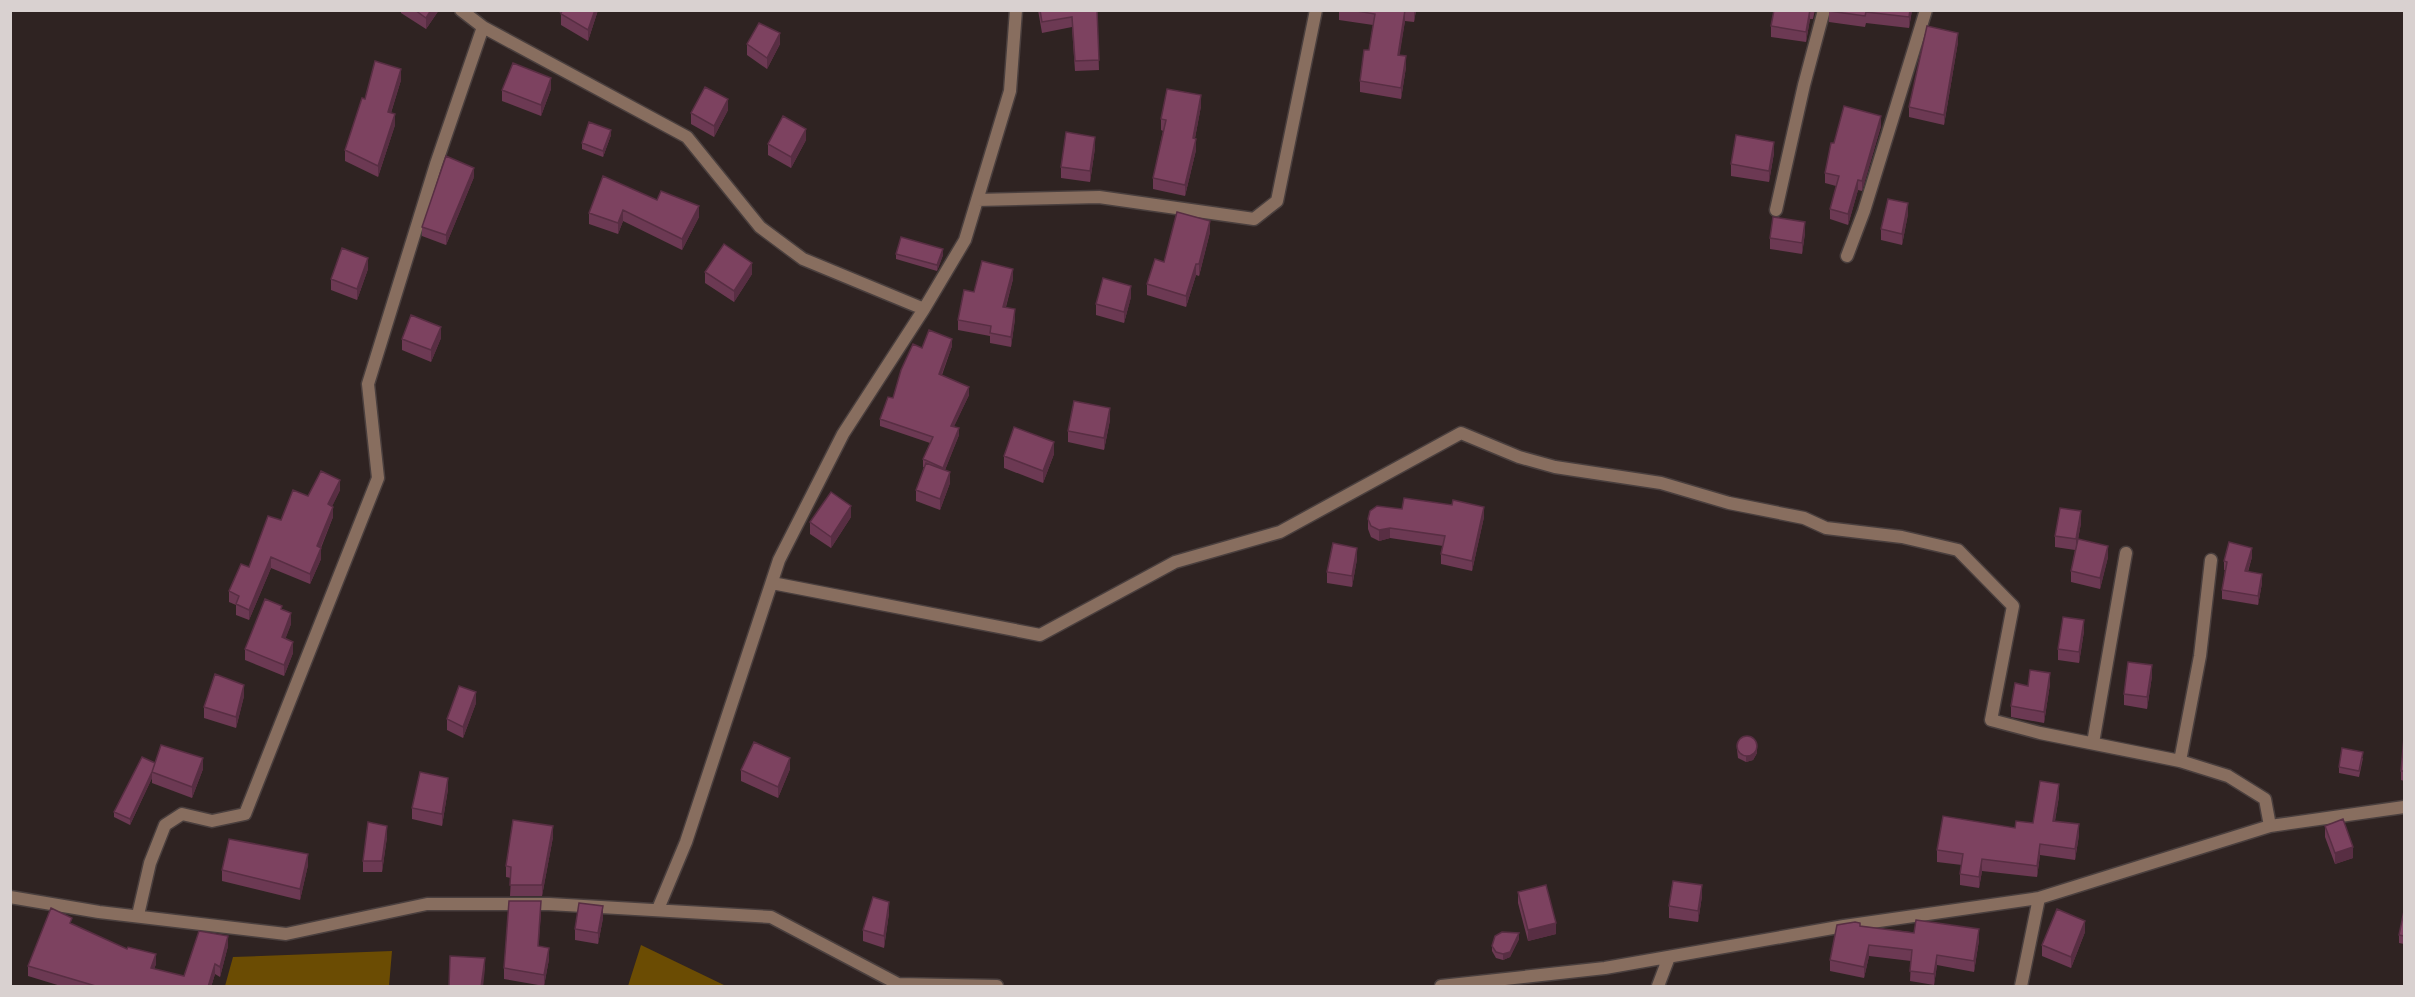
<svg xmlns="http://www.w3.org/2000/svg" width="2415" height="997" font-family="'Crimson Pro',serif">
  <style>
    .forest { fill: #6b4c03 }
    .lines { fill: none; stroke-linecap: round; stroke-linejoin: round }
    .minor-casing { stroke: #4a3f3e; stroke-width: 15 }
    .minor { stroke: #886e5f; stroke-width: 12 }
    .wall { fill: #6c3953 }
    .shaded-wall { fill: #582e43 }
    .building { fill: #7d4260; stroke: #582e43; stroke-width: 1.5 }
  </style>
  <rect width="100%" height="100%" fill="#2f2322"/>
  <path class="forest" d="M641,945L726,986H628Z
    M392,951L389,986H225L233,957Z"/>
  <g class="lines">
    <g class="minor-casing">
      <path id="minor" d="M461,10L483,27L687,137L760,227L803,259L924,309L965,240L1010,91L1016,10
        M977,200L1099,197L1254,219L1277,201L1316,10
        M1776,210L1804,85L1824,10
        M1847,256L1864,211L1926,10
        M772,583L1040,635L1175,562L1280,532L1461,433L1519,457L1555,467L1661,483L1729,503L1804,518L1826,528L1902,537L1958,550L2013,606L1991,720L2040,733L2180,761L2228,776L2265,799L2270,826
        M2093,743L2126,553
        M2180,761L2200,656L2211,560
        M10,897L99,912L286,934L427,904H549L771,917L898,984L997,986
        M658,909L686,842L779,560L843,434L924,309
        M138,915L150,863L165,825L182,814L212,821L245,814L378,478L368,384L436,164L483,27
        M1441,986L1605,968L1844,926L2039,898L2270,826L2404,807
        M1658,986L1669,957
        M2021,986L2039,898"/>
    </g>
    <use href="#minor" class="minor"/>
  </g>
  <path class="wall" d="M401,10H439L426,29L401,13Z
    M555,10H598L588,41L561,25V13Z
    M1038,10H1097L1099,70L1075,71L1072,27L1042,33Z
    M1339,10H1416L1414,22L1405,21L1399,55L1406,67L1401,99L1360,92V81L1369,50L1373,25L1339,20Z
    M1774,10H1815L1813,19H1810L1806,42L1771,37V26Z
    M1829,10H1912L1909,28L1866,23L1865,27L1829,22Z
    M1958,42L1944,125L1909,117V107Z
    M747,44H780L767,69L747,55Z
    M401,80L391,113L395,125L378,177L345,161V150L365,99Z
    M551,89L541,116L502,101V90Z
    M1201,106L1195,138L1196,150L1185,196L1153,189V178L1163,131L1161,130V119Z
    M728,110L714,137L691,124V113Z
    M1881,126L1862,191L1858,190L1848,225L1830,219V209L1836,186L1825,183V173L1834,143Z
    M611,135L603,157L582,149V143Z
    M806,140L791,168L768,155V144Z
    M1095,148L1090,182L1061,178V167Z
    M1774,153L1769,182L1731,176V164Z
    M474,177L446,245L422,236V227Z
    M657,200L699,217L682,250L623,221L618,234L589,224V213Z
    M1908,214L1902,245L1881,240V229Z
    M1210,232L1199,276L1196,275L1186,307L1147,295V284L1164,262Z
    M1805,233L1802,254L1770,249V238Z
    M896,254L943,255L937,271L896,259Z
    M368,269L357,300L331,290V279Z
    M705,272L752,274L734,302L705,283Z
    M1013,279L1006,307L1015,319L1011,347L990,343V336L958,330V320L974,292Z
    M1131,297L1124,323L1096,315V304Z
    M441,338L431,362L402,350V339Z
    M952,346L942,375L969,395L954,426L959,435L945,470L950,483L940,510L916,501V490L924,467H923V459L930,443L880,426V419L922,348Z
    M1110,420L1104,450L1068,442V431Z
    M1054,454L1043,483L1004,468V456Z
    M340,490L332,506L333,517L321,548V559L310,584L271,568L249,620L236,615V605L229,602V591L249,567L281,520L308,496Z
    M851,517L831,548L810,534V522Z
    M1484,517L1472,571L1441,564V554L1443,546L1390,538L1379,541L1371,537L1368,529V519Z
    M2081,523L2078,539L2108,557L2100,589L2071,582V571L2075,550L2055,547V536Z
    M2252,557L2248,572L2262,583L2258,605L2222,599V590L2225,570H2224V561Z
    M1357,559L1352,587L1327,583V572Z
    M282,610L291,624L285,639L293,653L284,676L245,660V649Z
    M2084,631L2079,663L2058,660V649Z
    M2152,676L2147,709L2124,705V694Z
    M2050,684L2044,723L2011,717V706L2028,686Z
    M244,696L236,728L204,718V707Z
    M476,703L463,738L447,730V719Z
    M2404,737V781L2401,780V771Z
    M1737,745L1757,753L1753,760L1746,762L1738,758L1737,750Z
    M2363,758L2359,777L2339,773V767Z
    M155,763L203,769L192,798L152,783V778L130,825L114,817V812Z
    M790,769L778,798L741,781V770Z
    M448,789L442,826L412,819V808Z
    M2059,796L2055,821L2079,835L2075,860L2040,855L2037,877L1982,871L1979,888L1960,885V874L1962,865L1937,862V850L2033,823Z
    M2325,826L2353,858L2335,864L2325,837Z
    M387,837L382,872H363V861Z
    M553,837L542,896H510L511,878L506,877V866Z
    M308,865L300,900L222,881V870Z
    M1518,892L1556,934L1528,941L1518,903Z
    M1702,896L1698,922L1669,918V906Z
    M2404,911V944L2399,943V935Z
    M541,912L538,946L549,959L544,986L504,979V968Z
    M889,913L884,948L863,941V930Z
    M603,918L598,944L575,940V929Z
    M72,924L156,964L154,969L184,976L228,946L220,977L215,974L211,987H64L28,976V966Z
    M1860,926L1979,940L1974,972L1937,965L1934,985L1910,981L1911,961L1869,956L1864,978L1830,971V960Z
    M2085,932L2071,968L2042,956V945Z
    M1519,939L1510,957L1503,960L1496,958L1492,951V946Z"/>
  <path class="shaded-wall" d="M431,10H439L426,29V18Z
    M595,10H598L588,41V30Z
    M1405,10V21L1398,66V55Z
    M1414,10H1416L1414,22Z
    M1810,10V19L1806,42V32Z
    M1910,10H1912L1909,28V17Z
    M780,33V44L767,69V58Z
    M1958,33V42L1944,125V115Z
    M1406,56V67L1401,99V88Z
    M401,69V80L388,122V112Z
    M551,78V89L541,116V105Z
    M1201,95V106L1193,149V138Z
    M728,99V110L714,137V126Z
    M395,114V125L378,177V166Z
    M1881,116V126L1862,191V181Z
    M806,129V140L791,168V157Z
    M611,130V135L603,157V151Z
    M1095,137V148L1090,182V171Z
    M1196,139V150L1185,196V185Z
    M1774,142V153L1769,182V171Z
    M474,168V177L446,245V235Z
    M1858,180V190L1848,225V214Z
    M1908,203V214L1902,245V234Z
    M699,206V217L682,250V239Z
    M623,210V221L618,234V223Z
    M1210,221V232L1199,276V264Z
    M1805,222V233L1802,254V243Z
    M943,249V255L937,271V265Z
    M368,258V269L357,300V289Z
    M752,263V274L734,302V291Z
    M1196,264V275L1186,307V296Z
    M1013,269V279L1003,317V307Z
    M1131,286V297L1124,323V312Z
    M1015,309V319L1011,347V337Z
    M441,327V338L431,362V350Z
    M952,339V346L939,381V374Z
    M969,387V395L951,433V426Z
    M1110,408V420L1104,450V438Z
    M959,428V435L943,475V468Z
    M1054,442V454L1043,483V471Z
    M950,472V483L940,510V499Z
    M340,480V490L328,515V504Z
    M851,506V517L831,548V537Z
    M333,507V517L319,551L321,548V559L310,584V574L317,546Z
    M1484,507V517L1472,571V561Z
    M2081,511V523L2076,551V539Z
    M1390,528V538L1379,541V530Z
    M2108,546V557L2100,589V578Z
    M1357,548V559L1352,587V576Z
    M2252,548V557L2245,580V571Z
    M271,557V568L249,620V610Z
    M2262,574V583L2258,605V596Z
    M291,613V624L282,648V637Z
    M2084,620V631L2079,663V652Z
    M293,642V653L284,676V665Z
    M2152,665V676L2147,709V697Z
    M2050,673V684L2044,723V712Z
    M244,685V696L236,728V717Z
    M476,692V703L463,738V727Z
    M1757,748V753L1753,760L1746,762V756Z
    M203,758V769L192,798V787Z
    M790,758V769L778,798V787Z
    M152,772V778L130,825V819Z
    M448,778V789L442,826V814Z
    M2059,784V796L2053,832V821Z
    M2079,824V835L2075,860V849Z
    M387,826V837L382,872V861Z
    M553,826V837L542,896V885Z
    M2040,844V855L2037,877V866Z
    M2353,847V858L2335,864V853Z
    M308,854V865L300,900V889Z
    M1982,859V871L1979,888V877Z
    M1702,885V896L1698,922V911Z
    M541,901V912L538,957V946Z
    M889,902V913L884,948V936Z
    M603,906V918L598,944V933Z
    M2085,921V932L2071,968V957Z
    M1556,923V934L1528,941V930Z
    M1979,929V940L1974,972V961Z
    M1519,933V939L1510,957L1503,960V954Z
    M228,936V946L220,977V967Z
    M1869,945V956L1864,978V967Z
    M549,948V959L544,986V975Z
    M156,954V964L151,978V968Z
    M1937,955V965L1934,985V974Z
    M485,958V969L483,987H481Z
    M215,964V974L211,987H208Z"/>
  <path class="building" d="M415,10H431L426,18Z
    M562,10H595L588,30L561,14Z
    M1040,10H1097L1099,60L1075,61L1072,17L1042,22Z
    M1351,10H1405L1398,55L1406,56L1401,88L1360,81L1364,50H1369L1375,14Z
    M1774,10H1810L1806,32L1771,26Z
    M1910,10L1909,17L1866,12L1865,16L1829,11Z
    M759,23L780,33L767,58L747,44Z
    M1927,26L1958,33L1944,115L1909,107Z
    M375,61L401,69L388,112L395,114L378,166L345,150L362,98L365,99Z
    M513,63L551,78L541,105L502,90Z
    M705,87L728,99L714,126L691,113Z
    M1167,89L1201,95L1193,138L1196,139L1185,185L1153,178L1166,120L1161,119Z
    M1844,106L1881,116L1862,181L1858,180L1848,214L1830,209L1839,176L1825,173L1831,143H1834Z
    M783,116L806,129L791,157L768,144Z
    M589,122L611,130L603,151L582,143Z
    M1066,132L1095,137L1090,171L1061,167Z
    M1736,135L1774,142L1769,171L1731,164Z
    M446,156L474,168L446,235L422,227Z
    M603,176L657,200L661,191L699,206L682,239L623,210L618,223L589,213Z
    M1888,199L1908,203L1902,234L1881,229Z
    M1177,212L1210,221L1199,264H1196L1186,296L1147,284L1155,259L1164,262Z
    M1773,217L1805,222L1802,243L1770,238Z
    M901,237L943,249L937,265L896,254Z
    M724,244L752,263L734,291L705,272Z
    M342,248L368,258L357,289L331,279Z
    M982,261L1013,269L1003,307L1015,309L1011,337L990,333L991,326L958,320L964,290L974,292Z
    M1103,278L1131,286L1124,312L1096,304Z
    M411,315L441,327L431,350L402,339Z
    M929,330L952,339L939,374L969,387L951,426L959,428L943,468L923,459L933,437L880,419L888,397L893,398L901,370L913,344L922,348Z
    M1074,401L1110,408L1104,438L1068,431Z
    M1014,427L1054,442L1043,471L1004,456Z
    M926,463L950,472L940,499L916,490Z
    M321,471L340,480L328,504L333,507L317,546L321,548L310,574L271,557L249,610L236,604L239,596L229,591L241,564L249,567L268,516L281,520L293,490L308,496Z
    M831,492L851,506L831,537L810,522Z
    M1404,498L1452,505L1453,500L1484,507L1472,561L1441,554L1445,536L1390,528L1379,530L1371,526L1368,519L1370,511L1377,506L1402,509Z
    M2060,508L2081,511L2076,539L2055,536Z
    M2078,539L2108,546L2100,578L2071,571Z
    M2229,542L2252,548L2245,571L2262,574L2258,596L2222,590L2227,562L2224,561Z
    M1333,543L1357,548L1352,576L1327,572Z
    M265,599L282,606L281,609L291,613L282,637L293,642L284,665L245,649Z
    M2063,617L2084,620L2079,652L2058,649Z
    M2128,662L2152,665L2147,697L2124,694Z
    M2030,670L2050,673L2044,712L2011,706L2015,683L2028,686Z
    M215,674L244,685L236,717L204,707Z
    M459,686L476,692L463,727L447,719Z
    M1737 746a10 10 0 1 1 20 0a10 10 0 1 1-20 0Z
    M2404,737V771H2401Z
    M754,742L790,758L778,787L741,770Z
    M161,745L203,758L192,787L152,772Z
    M2342,748L2363,752L2359,771L2339,767Z
    M142,757L155,763L152,772L130,819L114,812Z
    M420,772L448,778L442,814L412,808Z
    M2040,781L2059,784L2053,821L2079,824L2075,849L2040,844L2037,866L1982,859L1979,877L1960,874L1963,854L1937,850L1943,816L2015,828L2016,821L2033,823Z
    M2343,819L2353,847L2335,853L2325,826Z
    M513,820L553,826L542,885H510L511,867L506,866Z
    M368,822L387,826L382,861H363Z
    M229,839L308,854L300,889L222,870Z
    M1673,881L1702,885L1698,911L1669,906Z
    M1546,885L1556,923L1528,930L1518,892Z
    M873,897L889,902L884,936L863,930Z
    M509,901H541L538,946L549,948L544,975L504,968Z
    M579,903L603,906L598,933L575,929Z
    M51,908L72,918L70,923L127,949L128,947L156,954L151,968L184,976L199,931L228,936L220,967L215,964L208,987H99L28,966Z
    M2057,909L2085,921L2071,957L2042,945Z
    M2404,911V936L2399,935Z
    M1916,920L1979,929L1974,961L1937,955L1934,974L1910,971L1912,950L1869,945L1864,967L1830,960L1837,925L1855,922L1860,923V926L1914,933Z
    M1502,932L1519,933L1510,952L1503,954L1496,952L1492,946L1495,936Z
    M450,956L485,958L481,987H449Z"/>
  <rect width="2415" height="997" fill="none" stroke="#d9d1d0" stroke-width="24"/>
</svg>
